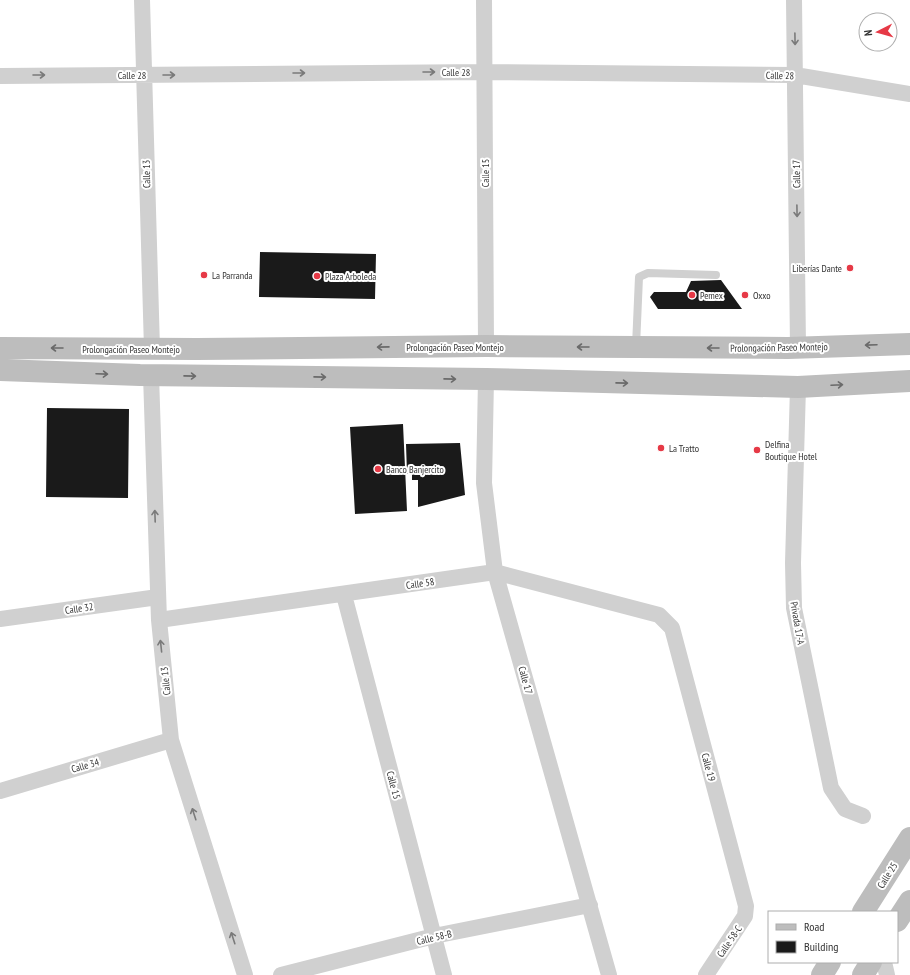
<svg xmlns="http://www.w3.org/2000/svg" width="910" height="975" font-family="'PT Sans Narrow',sans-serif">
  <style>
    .building { fill: #1a1a1a }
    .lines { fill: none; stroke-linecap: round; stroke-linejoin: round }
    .lane { stroke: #d0d0d0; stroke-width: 8 }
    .street { stroke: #d0d0d0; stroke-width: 16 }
    .secondary { stroke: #bdbdbd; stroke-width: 22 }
    .oneway { stroke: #7a7a7a }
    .oneway2 { stroke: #6a6a6a }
    .poi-dot { fill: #e63946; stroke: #fff; stroke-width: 1.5 }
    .labels { text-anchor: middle; stroke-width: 4; stroke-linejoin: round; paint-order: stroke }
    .street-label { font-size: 10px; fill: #333; stroke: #fff }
    .poi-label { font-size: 10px; fill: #333; stroke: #fff; text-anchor: start }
  </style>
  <rect width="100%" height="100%" fill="#fff"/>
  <path class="building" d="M260,252L376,254L375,299L259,297Z
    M721,280L742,309H658L650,297L654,292H686L691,281Z
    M47,408L129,409L128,498L46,497Z
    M403,424L407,511L355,514L350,427Z
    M460,443L465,495L418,507V480H412V473L407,474L406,444Z"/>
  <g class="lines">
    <path class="lane" d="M636,346L639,277L648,273L716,275"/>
    <path class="street" d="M142,0L152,349
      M484,0L486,346
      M794,0L798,348
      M0,76L485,72L795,75L910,94
      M151,375L159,620L171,740L245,975
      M486,379L484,483L495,572L609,975
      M798,387L793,563L794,608L831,788L845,809L863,816
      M344,595L444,975
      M0,619L158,597
      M159,620L495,572L659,615L672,628L746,906L745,916L706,975
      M0,791L171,740
      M884,962L887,975
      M281,975L434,936L590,905"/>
    <path class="secondary" d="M0,348L197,349L486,346L788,348L910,344
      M0,370L140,375L486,379L798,387L910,381
      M863,912L910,838
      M897,921L910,901
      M822,975L830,962
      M863,975L871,962"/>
  </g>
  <defs><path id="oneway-shaft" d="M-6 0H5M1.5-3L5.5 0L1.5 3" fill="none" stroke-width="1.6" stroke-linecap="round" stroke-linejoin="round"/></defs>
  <g class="oneway">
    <use href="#oneway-shaft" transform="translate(795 39) rotate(89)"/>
    <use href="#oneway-shaft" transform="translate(429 72)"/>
    <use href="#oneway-shaft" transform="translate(299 73)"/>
    <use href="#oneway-shaft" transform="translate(39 75)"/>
    <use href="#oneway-shaft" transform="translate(169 75)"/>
    <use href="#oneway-shaft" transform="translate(797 211) rotate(89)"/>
    <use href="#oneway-shaft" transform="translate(155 516) rotate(-92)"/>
    <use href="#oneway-shaft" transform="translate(161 646) rotate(-96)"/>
    <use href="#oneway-shaft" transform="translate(194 814) rotate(-108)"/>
    <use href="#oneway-shaft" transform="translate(233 938) rotate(-108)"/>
  </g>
  <g class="oneway2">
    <use href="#oneway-shaft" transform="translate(871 345) rotate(178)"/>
    <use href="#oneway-shaft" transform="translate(383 347) rotate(179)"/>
    <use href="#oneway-shaft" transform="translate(583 347) rotate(-180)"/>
    <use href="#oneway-shaft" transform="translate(57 348) rotate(-180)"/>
    <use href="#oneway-shaft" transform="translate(713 348) rotate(-180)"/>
    <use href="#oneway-shaft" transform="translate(102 374) rotate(2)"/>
    <use href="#oneway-shaft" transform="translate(190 376) rotate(1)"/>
    <use href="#oneway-shaft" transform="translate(320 377) rotate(1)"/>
    <use href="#oneway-shaft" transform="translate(450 379) rotate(1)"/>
    <use href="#oneway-shaft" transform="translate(622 383) rotate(1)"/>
    <use href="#oneway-shaft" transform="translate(837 385) rotate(-3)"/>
  </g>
  <g class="poi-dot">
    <circle cx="850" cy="268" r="4"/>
    <circle cx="204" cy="275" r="4"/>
    <circle cx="317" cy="276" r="4"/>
    <circle cx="692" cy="295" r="4"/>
    <circle cx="745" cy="295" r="4"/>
    <circle cx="661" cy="448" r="4"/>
    <circle cx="757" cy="450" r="4"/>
    <circle cx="378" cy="469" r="4"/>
  </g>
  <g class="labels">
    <g class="street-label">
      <text x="456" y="76">Calle 28</text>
      <text x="132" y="79">Calle 28</text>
      <text transform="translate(780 75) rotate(1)" y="4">Calle 28</text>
      <text transform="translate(485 173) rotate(-90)" y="4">Calle 15</text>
      <text transform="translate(146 174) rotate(-91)" y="4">Calle 13</text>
      <text transform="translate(796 174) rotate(-91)" y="4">Calle 17</text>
      <text x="455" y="351">Prolongación Paseo Montejo</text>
      <text transform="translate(779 347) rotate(-1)" y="4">Prolongación Paseo Montejo</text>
      <text x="131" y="353">Prolongación Paseo Montejo</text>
      <text transform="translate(420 583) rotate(-8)" y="4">Calle 58</text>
      <text transform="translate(79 608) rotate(-8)" y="4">Calle 32</text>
      <text transform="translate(798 623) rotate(80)" y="4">Privada 17-A</text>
      <text transform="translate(526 680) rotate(74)" y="4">Calle 17</text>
      <text transform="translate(165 681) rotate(-96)" y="4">Calle 13</text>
      <text transform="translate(85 765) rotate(-16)" y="4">Calle 34</text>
      <text transform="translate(709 767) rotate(75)" y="4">Calle 19</text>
      <text transform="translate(394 785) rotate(75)" y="4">Calle 15</text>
      <text transform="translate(887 875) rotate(-58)" y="4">Calle 25</text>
      <text transform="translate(434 937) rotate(-13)" y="4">Calle 58-B</text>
      <text transform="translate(729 941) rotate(-56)" y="4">Calle 58-C</text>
    </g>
    <g class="poi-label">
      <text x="842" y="272" text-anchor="end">Liberías Dante</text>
      <text x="212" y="279">La Parranda</text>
      <text x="325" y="280">Plaza Arboleda</text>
      <text x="700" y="299">Pemex</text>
      <text x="753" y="299">Oxxo</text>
      <text x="765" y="448">Delfina<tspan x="765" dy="12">Boutique Hotel</tspan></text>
      <text x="669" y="452">La Tratto</text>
      <text x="386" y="473">Banco Banjercito</text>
    </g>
  </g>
  <rect x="768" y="911" width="130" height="52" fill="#ffffff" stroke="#adadad"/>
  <rect x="776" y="924" width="20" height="6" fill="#bdbdbd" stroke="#adadad"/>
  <text x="804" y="931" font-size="12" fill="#333333">Road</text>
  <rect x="776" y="941" width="20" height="12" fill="#1a1a1a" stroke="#adadad"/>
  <text x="804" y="951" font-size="12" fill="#333333">Building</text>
  <g transform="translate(878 32) rotate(264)"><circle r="19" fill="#ffffff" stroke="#adadad"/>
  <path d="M0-3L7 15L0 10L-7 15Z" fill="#e63946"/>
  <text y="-6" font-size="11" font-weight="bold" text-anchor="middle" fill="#333333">N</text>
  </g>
</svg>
